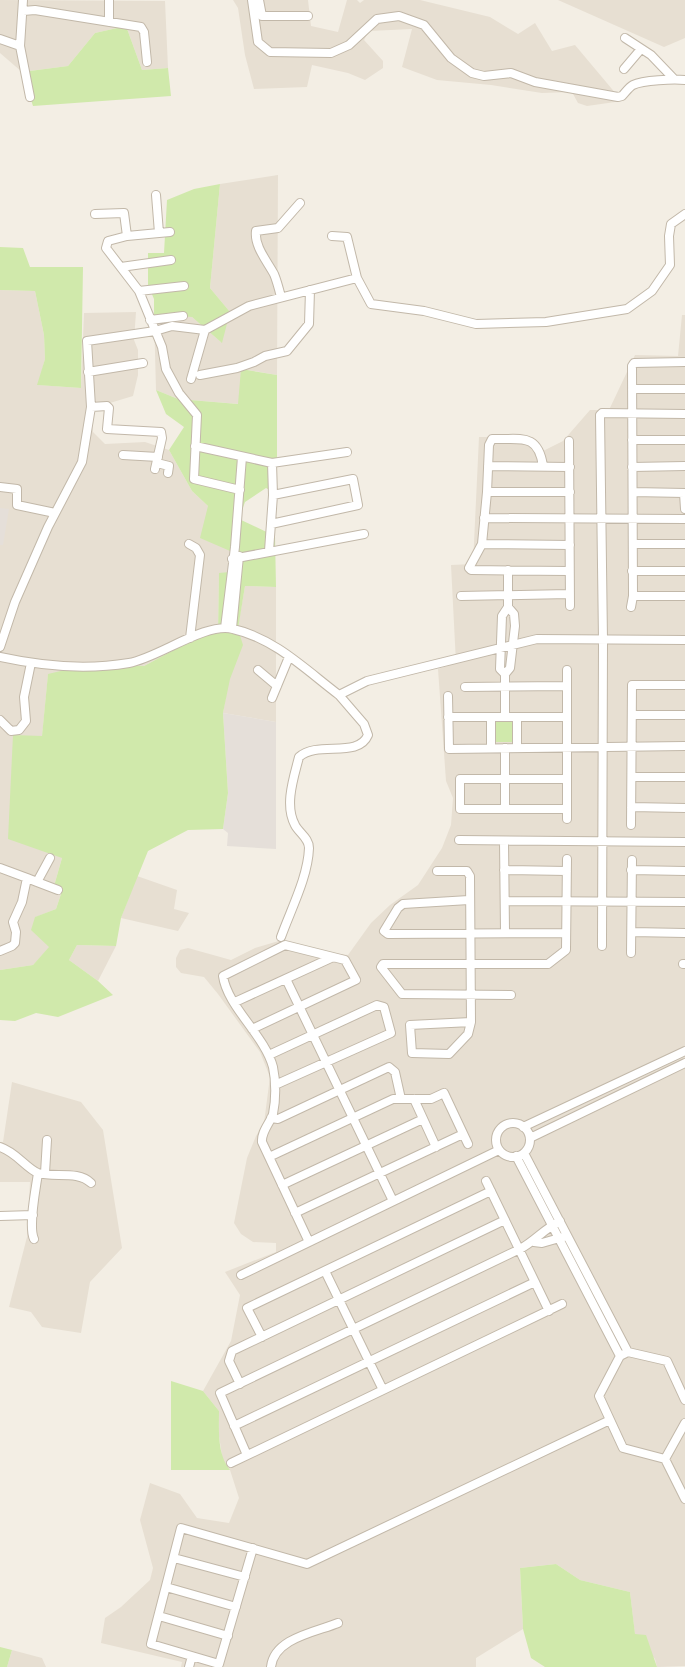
<svg xmlns="http://www.w3.org/2000/svg" width="685" height="1667" font-family="Figtree,sans-serif">
  <style>
    .residential { fill: #e7dfd2 }
    .industrial { fill: #e5dfd9 }
    .green { fill: #d0e9ab }
    .lines { fill: none; stroke-linecap: round; stroke-linejoin: round }
    .minor-casing { stroke: #c2b8a9; stroke-width: 10 }
    .minor { stroke: #fff; stroke-width: 8 }
  </style>
  <rect width="100%" height="100%" fill="#f3eee4"/>
  <path class="residential" d="M0,0L165,1L168,68L142,70L126,26L95,33L68,66L22,72L0,53Z
    M233,0H308L311,26L338,32L347,0H357L360,3L364,0H420L490,17L518,34L535,23L552,51L575,45L622,101L587,106L578,103L572,92L542,93L491,85L437,80L402,67L412,29L369,31L364,40L383,61V68L365,80L348,73L312,65L307,87L254,89L245,55L238,8Z
    M558,0H685V38L664,47Z
    M278,175L277,375L242,369L239,404L178,399L156,390L154,315L192,317L221,342L230,312L210,288L220,184Z
    M0,290L35,291L44,335L45,359L38,385L81,388L84,313L136,312L134,340L138,350V375L133,396L90,409L93,432L105,444L145,442L169,450L192,491L208,506L244,556L240,571L219,574L218,633L198,637L144,666L94,663L48,675L42,737L14,736L62,858L54,886L62,891L56,909L36,917L50,947L33,965L0,970Z
    M682,315H685V1666L657,1667L655,1659L635,1635L630,1592L580,1580L556,1564L520,1568L523,1629L476,1658V1667H181L182,1662L101,1643L105,1618L121,1607L150,1580L153,1568L140,1520L150,1483L180,1494L197,1518L229,1523L239,1498L230,1470L223,1462L219,1436V1411L203,1391L231,1341L240,1295L225,1272L276,1252V1243L253,1242L241,1234L234,1223L247,1158L256,1136L264,1123L270,1077L260,1052L218,994L204,977L181,973L176,967V958L180,950L188,948L231,960L255,948L282,940L328,953L348,955L371,923L390,905L418,885L442,848L451,825L453,798L446,781L438,669L456,663L451,565L473,564L479,437H533L543,451L563,441L590,410H609L635,355L678,356Z
    M245,586L276,587V722L223,713Z
    M137,876L177,890L174,909L189,913L178,931L121,918Z
    M77,945L116,946L98,981L69,960Z
    M12,1082L81,1102L103,1130L122,1248L90,1282L81,1333L42,1327L31,1312L9,1307L27,1237L30,1182H0V1142H3Z
    M12,1650L42,1658L46,1667H7Z"/>
  <path class="industrial" d="M0,508L9,509L3,545H0Z
    M223,713L276,722V849L227,846L228,833L223,829L228,793Z"/>
  <path class="green" d="M126,26L142,70L168,68L171,96L33,106L22,72L68,66L95,33Z
    M220,184L210,288L230,312L222,343L192,317L154,315V299L148,285V253H164L167,200L194,189Z
    M0,247L23,248L30,267H83L81,388L37,385L45,359L44,335L35,291L0,290Z
    M241,369L277,375V494L266,488L245,502L239,519L275,536L276,587L245,586L238,629L243,645L230,679L223,713L228,793L223,829L188,830L148,851L121,918L116,946L77,945L69,960L98,981L113,995L58,1017L36,1013L15,1021L0,1020V970L33,965L49,947L31,930L35,917L56,909L62,891L54,886L62,858L8,839L13,735L42,736L48,674L94,663L144,666L198,637L218,633L219,573L240,571L244,557L200,538L208,506L192,491L169,450L184,427L166,414L156,390L178,399L238,404Z
    M494,721H513V742H494Z
    M171,1381L203,1391L219,1411C219,1431 217,1454 230,1470H171Z
    M556,1564L580,1580L630,1592L635,1634L646,1635L657,1667H545L531,1658L523,1629L520,1568Z
    M0,1647L12,1650L7,1667H0Z"/>
  <g class="lines">
    <g class="minor-casing">
      <path id="minor" d="M23,0L20,46L30,97
        M109,0V22
        M252,0L258,42L270,52L331,53L349,45L377,19L399,16L424,25L451,58L472,73L484,76L511,73L535,82L618,97L622,96C625,93 629,87 633,85C643,80 674,79 685,80
        M259,0L262,16H308
        M23,11L35,10L141,27L144,32L147,62
        M625,38L651,55L674,79
        M0,39L20,46
        M624,69L641,49
        M156,195L159,233L170,232
        M95,214L124,213L127,236
        M159,233L127,236L108,241L106,248L139,291L162,347L166,369L179,393L197,415L194,479L240,490
        M332,236L347,237L357,278
        M121,267L171,260
        M139,291L184,286
        M281,297C279,289 277,281 274,274C267,261 254,246 256,231L278,228L300,203
        M150,320L183,316
        M88,372L143,363
        M200,375L237,368L254,362L265,356L287,351L309,324L310,290
        M191,379L205,330
        M632,389H685
        M91,407L107,406L109,408L107,429L161,432L162,438L155,469
        M632,440H685
        M569,441L570,606
        M195,446L272,463
        M123,455L158,457
        M157,463L169,466L168,473
        M488,466L570,467
        M632,467L685,466
        M0,487L17,489V505L55,513
        M487,492L489,445L492,439C520,440 538,432 543,466
        M633,492L685,493
        M684,493L685,509
        M484,518L685,519
        M271,524L358,505L353,479L273,495
        M189,544L196,548L200,555L190,638
        M482,544L487,492H570
        M633,544H685
        M269,551L273,495L272,463L347,452
        M232,559L364,534
        M569,571L471,570L469,568L482,544L570,545
        M632,571H685
        M461,596L569,594
        M633,596H685
        M631,607L633,596L632,366L634,363L685,362
        M225,628L235,547L242,457
        M232,628L239,556
        M0,647L15,602L48,527L82,462L91,407L87,341L155,331L172,326L205,330L249,306L357,278L371,304L424,311L476,324L546,322L627,309L652,291L670,265L669,236L671,224L685,214
        M0,657C41,666 87,670 129,663C158,658 205,622 233,629C274,638 306,670 339,695L367,681L537,639L685,640
        M258,670L277,686
        M505,674L510,668L515,626L514,614L508,607V570
        M465,687L567,686
        M448,696L449,749L685,746
        M272,698L289,657
        M632,715H685
        M448,717H567
        M491,717V748
        M505,717V674L500,669L502,616L508,607
        M517,717V748
        M0,720L11,731L19,730L26,721L24,697L31,663
        M505,748V809
        M632,777H685
        M567,779H460V809H567
        M631,807L685,808
        M567,819V670
        M631,825L632,685H685
        M459,840L685,842
        M504,841L505,932
        M0,868L27,878L22,902L13,922L16,932L15,943L12,946L0,951
        M504,870L567,871
        M631,870L685,871
        M437,871H467L470,876L471,1022L468,1034L449,1054L412,1053L410,1025L471,1022
        M27,878L37,882L50,858
        M37,882L58,890
        M469,900L403,904L398,908L384,931L388,934L566,933
        M506,901L685,902
        M632,932L685,933
        M281,937C291,909 308,877 309,848C309,838 299,833 295,825C284,805 294,777 299,757C318,740 358,759 368,735L364,724L339,695
        M602,946L603,640L600,415L602,413L685,414
        M631,953L632,860
        M683,964H685
        M286,979L393,1201
        M511,995L402,994L381,967L383,964H548L566,950L567,859
        M235,1002L331,958
        M252,1029L356,980L345,960L285,945L223,976C227,1006 265,1036 273,1067C276,1081 276,1100 273,1114C270,1123 261,1132 262,1142L309,1242
        M269,1055L377,1005L384,1007L391,1033L275,1085
        M414,1099L436,1147
        M271,1118L278,1119L389,1067L395,1072L401,1099
        M496 1140a17 17 0 1 1 34 0a17 17 0 1 1-34 0Z
        M523,1127L685,1051
        M530,1138L685,1063
        M0,1147C16,1152 26,1168 38,1173C54,1178 78,1170 91,1183
        M524,1153L628,1352
        M516,1156L620,1356
        M269,1157L393,1099H431L444,1093L468,1144
        M45,1173L47,1140
        M486,1181L549,1311
        M282,1185L423,1119
        M295,1213L463,1134
        M0,1216L33,1215
        M34,1239C28,1226 36,1188 38,1173
        M534,1242L542,1243L563,1237
        M325,1271L383,1390
        M241,1275L499,1150
        M262,1337L247,1308L491,1191
        M240,1384L229,1361L232,1351L505,1220
        M685,1400L667,1361L628,1352L620,1356L599,1396L623,1448L665,1459L685,1423
        M234,1426L535,1282
        M247,1455L220,1393L520,1249C535,1241 544,1229 560,1221
        M665,1459L685,1499
        M231,1463L562,1304
        M253,1548L219,1664L151,1644L181,1528L307,1564L610,1420
        M174,1558L245,1577
        M166,1587L236,1607
        M159,1616L228,1636
        M189,1667L192,1656
        M271,1667C274,1638 316,1632 338,1623"/>
    </g>
    <use href="#minor" class="minor"/>
  </g>
</svg>
